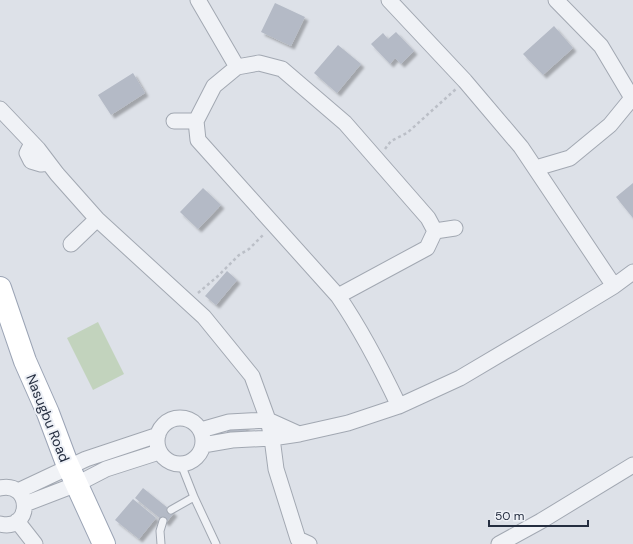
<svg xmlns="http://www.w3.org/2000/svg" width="633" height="544" font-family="'DM Sans',sans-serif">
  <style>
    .green { fill: #c2d3bd }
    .building { fill: #b4bac6; filter: url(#shadow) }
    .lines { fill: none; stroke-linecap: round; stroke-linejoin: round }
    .service-casing { stroke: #a2a8b2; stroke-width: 9 }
    .minor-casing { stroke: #a2a8b2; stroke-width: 17 }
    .primary-casing { stroke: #9ba4b5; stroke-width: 24 }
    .path { stroke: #bbbfc7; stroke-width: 2.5; stroke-dasharray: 3 3; stroke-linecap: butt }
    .service { stroke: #f0f2f6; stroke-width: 7 }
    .minor { stroke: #f0f2f6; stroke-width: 15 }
    .primary { stroke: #fff; stroke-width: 22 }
    .labels { text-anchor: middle; stroke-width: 4; stroke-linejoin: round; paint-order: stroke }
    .street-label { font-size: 14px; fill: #252e40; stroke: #edf0f6 }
  </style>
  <defs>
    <filter id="shadow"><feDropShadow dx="3.5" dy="3.5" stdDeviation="1" flood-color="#0004"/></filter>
  </defs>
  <rect width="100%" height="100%" fill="#dde1e8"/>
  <path class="green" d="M98,322L124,374L93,390L67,338Z"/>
  <path class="building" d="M275,3L305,17L291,46L261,32Z
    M554,26L573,48L543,75L523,54Z
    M396,32L414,51L401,64L395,58L390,64L371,44L383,33L388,39Z
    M338,45L361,64L337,93L314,73Z
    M133,73L145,93L111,115L98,95Z
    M633,183V218L616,197Z
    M203,188L221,205L198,229L180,212Z
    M227,271L237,280L216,305L205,296Z
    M227,426H246V434H227Z
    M143,488L174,513L166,523L135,498Z
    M133,499L156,518L139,539L115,520Z"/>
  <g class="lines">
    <g class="service-casing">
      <path id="service" d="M181,464L194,497L216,544
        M171,510L194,497
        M161,544L160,531L163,521"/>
    </g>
    <g class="minor-casing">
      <path id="minor" d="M198,0L237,67
        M389,0L465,81L521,147L614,286
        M0,109L38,149L57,174L97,219L204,317L252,376L268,420L272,438L276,469L298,539L309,544
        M174,121H196
        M32,143L27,153L31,161L41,164L48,163
        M536,168L570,158L610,125L632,98L601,46L556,0
        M435,231L455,228
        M71,244L97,219
        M338,296L427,248L435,231L428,218L345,123L282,69L259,63L237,67L214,86L196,121L198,140L338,296C362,331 381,368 399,406
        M157 441a23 23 0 1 1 46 0a23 23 0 1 1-46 0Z
        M201,430L229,422L268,420L299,434
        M203,445L232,440L272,438L299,434L348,423L399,406L460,378L558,320L614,286L633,272
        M0,488C33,481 32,532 0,524
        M18,491L86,459L158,435
        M25,504L77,484L106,469L159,452
        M17,521L35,544
        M499,544L541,521L633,465"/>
    </g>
    <g class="primary-casing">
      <path id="primary" d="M0,288L25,361L48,413L66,461L104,544"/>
    </g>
    <path class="path" d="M385,149L391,141L407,133L456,89
      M198,293L218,276L239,255L249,249L264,234"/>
    <use href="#service" class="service"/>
    <use href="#minor" class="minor"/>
    <use href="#primary" class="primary"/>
  </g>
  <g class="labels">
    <g class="street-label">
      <text transform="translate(48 418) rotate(68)" y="5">Nasugbu Road</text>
    </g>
  </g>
  <path d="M489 520v6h99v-6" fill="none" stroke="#252e40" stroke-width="2"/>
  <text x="495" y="520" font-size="12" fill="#252e40" stroke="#edf0f6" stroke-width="3" paint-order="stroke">50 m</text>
</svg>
